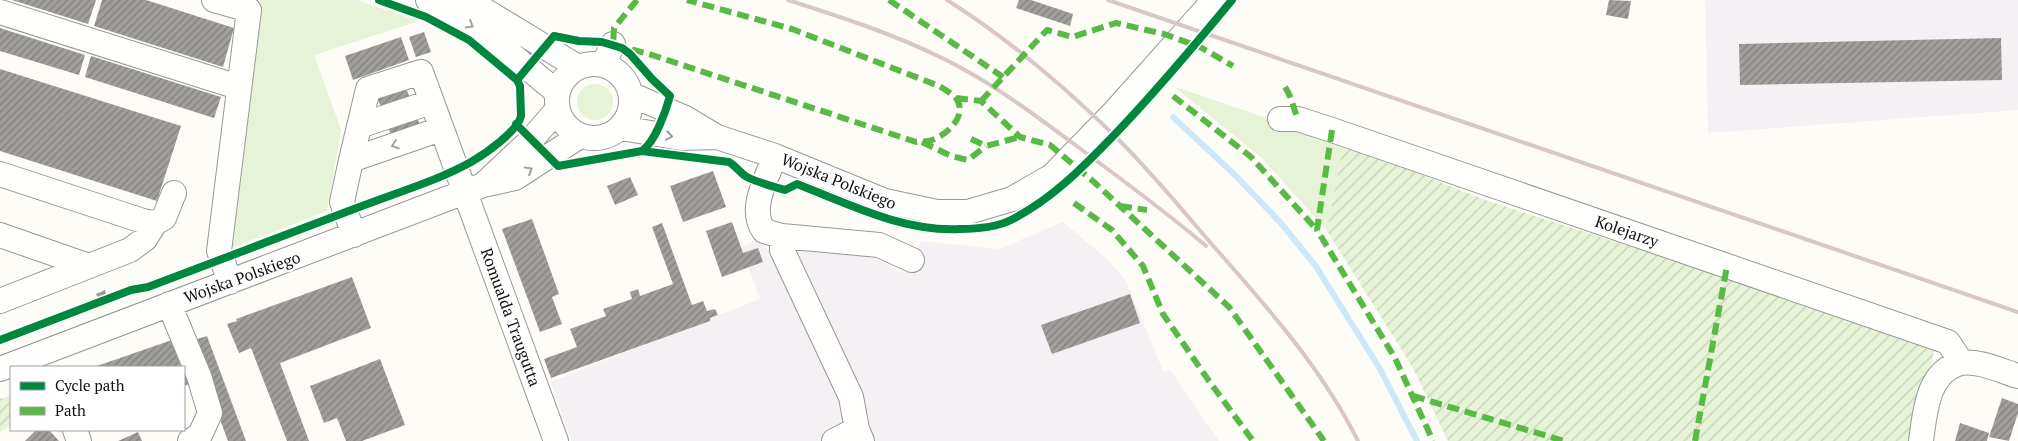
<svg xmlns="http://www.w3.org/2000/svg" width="2018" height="441" font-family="'PT Serif',serif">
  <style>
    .industrial { fill: #f5f0f3 }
    .grass { fill: #e7f3d7 }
    .garden { fill: url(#garden-furrows) }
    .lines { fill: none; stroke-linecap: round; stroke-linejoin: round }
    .stream { stroke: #cde8f7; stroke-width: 6 }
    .building { fill: url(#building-hatch) }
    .minor-casing { stroke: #979795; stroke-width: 26 }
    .minor { stroke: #fffffe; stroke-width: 24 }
    .rail { stroke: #d9c6c7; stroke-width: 4 }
    .quiet { stroke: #58b947; stroke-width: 6; stroke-dasharray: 12 6; stroke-linecap: butt }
    .cycleway-casing { stroke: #fff; stroke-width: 11 }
    .cycleway { stroke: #00873e; stroke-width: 8 }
    .oneway { stroke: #a0a09f }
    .labels { text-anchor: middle; stroke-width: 5; stroke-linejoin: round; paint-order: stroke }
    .street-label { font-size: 16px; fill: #111; stroke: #fff }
  </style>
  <defs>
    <pattern id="garden-furrows" width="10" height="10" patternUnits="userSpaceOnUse" patternTransform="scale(1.25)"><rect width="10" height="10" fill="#e7f3d7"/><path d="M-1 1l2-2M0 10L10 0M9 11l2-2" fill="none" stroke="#c5cfb8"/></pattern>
    <pattern id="building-hatch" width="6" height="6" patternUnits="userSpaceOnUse" patternTransform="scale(1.25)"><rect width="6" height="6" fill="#a19f9c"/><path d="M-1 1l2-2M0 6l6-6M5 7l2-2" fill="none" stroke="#82807e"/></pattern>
  </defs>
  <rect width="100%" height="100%" fill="#fdfcf7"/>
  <path class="industrial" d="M1705,0H2018V110L1708,133Z
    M1063,222L1110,262L1126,281L1163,371L1170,370L1219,441H571L551,382L760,299L741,247L754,240L768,249L869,256L906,274L921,241L999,249Z"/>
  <path class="grass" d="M261,0H357L419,21L314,55L341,129L327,211L226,250Z
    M577 102a18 18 0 1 1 36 0a18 18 0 1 1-36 0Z
    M1173,86L1343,144L1327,231L1263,159Z"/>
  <path class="garden" d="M1343,144L1488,201L1935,344L1917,441H1448L1413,368L1327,231Z
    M11,395V425L0,432V399Z"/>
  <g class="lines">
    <path class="stream" d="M1173,117L1235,175L1280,222L1315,265L1380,369L1417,441"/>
  </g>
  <path class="building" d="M12,0H96L88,24Z
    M102,0H146L234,28L223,67L94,26Z
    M1019,0H1031L1073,14L1070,26L1016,8Z
    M1609,0L1631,1L1628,19L1606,15Z
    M0,28L85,55L79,75L0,51Z
    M424,32L431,52L416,57L409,37Z
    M401,37L409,60L353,80L345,56Z
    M2001,38L2002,80L1740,85L1739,44Z
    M91,56L221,97L214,118L85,77Z
    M0,69L181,126L157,201L0,151Z
    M405,85L421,128L392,138L376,94Z
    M713,171L726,207L683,222L670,186Z
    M630,177L638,195L615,205L607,186Z
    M532,219L559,294L552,297L562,324L540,332L502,229Z
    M732,222L743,253L758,248L763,262L722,277L706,231Z
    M662,223L692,305L703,301L707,311L715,309L718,315L710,318V321L551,378L544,359L577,347L570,329L606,316L603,309L632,299L630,292L638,289L640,296L673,284L652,227Z
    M352,277L371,328L280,363L309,441H287L251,348L239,353L227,324L237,321L236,319Z
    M105,290L106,295L98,298L96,294Z
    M1130,294L1140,323L1052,354L1041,325Z
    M207,336L246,441H228L191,341Z
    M175,339L184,367H94Z
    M380,359L405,425L362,441H346L337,418L324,423L310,386Z
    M184,368L189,384L184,386Z
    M2002,398L2018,404V413L2009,441L1989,437Z
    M1960,423L1989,433L1987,441H1955Z
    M36,430H49L59,441H25Z
    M138,432L142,441H118Z"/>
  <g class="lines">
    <g class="minor-casing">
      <path id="minor" d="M214,0L249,10L219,251L230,282
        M428,0L489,36L558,93
        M460,0L484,10L578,67
        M0,12L238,87
        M557 101a37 37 0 1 1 74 0a37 37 0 1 1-74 0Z
        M603,65L613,44
        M632,95L685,118L717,137L775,156L885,201L937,212H968L1012,199L1052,176L1118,108L1214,0
        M1280,119H1298L1332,130L1948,342L1962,363
        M359,126L431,102
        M621,128L681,138L717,137
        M775,156C767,178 748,209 764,231L782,236L879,245L912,260
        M351,160L368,89L421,72L556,441
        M0,174L143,221L155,223L164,218L174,193
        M484,184L531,140L558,109
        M0,235L89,266
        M354,235L342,202L351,160L441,129
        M782,236V250L851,397L857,429L862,441
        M0,301L130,250L145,239L155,223
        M169,304L199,376L210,413L200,435L190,441
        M0,369L483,185L515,178L580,136
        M75,430L79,441
        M834,441L857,429
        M1921,441C1925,413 1927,371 1961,363C1979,360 2001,371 2018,376"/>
    </g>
    <use href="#minor" class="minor"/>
    <path class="rail" d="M788,0C841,17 894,34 944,59C991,82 1032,113 1074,144C1118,177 1164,210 1206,246
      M947,0C1009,39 1066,88 1118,139C1153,174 1184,212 1216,249C1269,309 1322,369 1358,441
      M1108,0L2018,312"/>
    <path class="quiet" d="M637,0L614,28L613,44L652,55L916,142C921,141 928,142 932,140C947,135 970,114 955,97C951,93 944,89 939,86L792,29L687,0
      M889,0L1003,77
      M1285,87C1292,97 1293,108 1298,119
      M1173,96L1251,157L1317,230
      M956,98L981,101L1020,137L1050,145L1094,182L1229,307L1324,441
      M981,101L1047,30L1072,37L1116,23L1164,34L1200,47L1233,66
      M1332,130L1317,230L1395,358L1433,441
      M971,139L986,146L1020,137
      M922,142L951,156L968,160L986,146
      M1074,203L1112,230L1143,266L1163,314L1209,381L1253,441
      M1120,206L1147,210
      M1413,396L1564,441
      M1695,441L1727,266"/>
    <g class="cycleway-casing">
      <path id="cycleway" d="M517,80L554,36L579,41L602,42L622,48L630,54L652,79L670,96C666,111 655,142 642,151
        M516,124L558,166L642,151L729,162C736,166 741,174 747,177C759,183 772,186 785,190L797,184C849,204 903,232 960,229C975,229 997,227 1011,220C1054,198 1085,165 1118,131C1158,89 1195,45 1232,0
        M0,340L131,290L148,287C219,260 291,233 362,206C398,192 437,181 471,162C485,154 518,131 521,116L520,86L517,80L469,40L426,17L379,0"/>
    </g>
    <use href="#cycleway" class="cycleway"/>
  </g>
  <defs><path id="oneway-chevron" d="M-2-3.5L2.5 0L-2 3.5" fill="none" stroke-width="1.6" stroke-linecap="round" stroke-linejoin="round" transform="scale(1.25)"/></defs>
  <g class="oneway">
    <use href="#oneway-chevron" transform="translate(470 25) rotate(31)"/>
    <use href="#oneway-chevron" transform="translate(669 136) rotate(10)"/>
    <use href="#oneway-chevron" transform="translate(395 145) rotate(161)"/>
    <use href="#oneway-chevron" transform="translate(529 170) rotate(-31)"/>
  </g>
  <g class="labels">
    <g class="street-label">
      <text transform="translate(839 181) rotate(22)" y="6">Wojska Polskiego</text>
      <text transform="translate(1627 231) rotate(19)" y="6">Kolejarzy</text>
      <text transform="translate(242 277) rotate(-20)" y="6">Wojska Polskiego</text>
      <text transform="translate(511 317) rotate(70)" y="6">Romualda Traugutta</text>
    </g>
  </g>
  <rect x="10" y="366" width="175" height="65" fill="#ffffff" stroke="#a0a0a0"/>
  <rect x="20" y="382" width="25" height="8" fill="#00873e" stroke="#a0a0a0"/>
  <text x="55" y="391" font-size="15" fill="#111111">Cycle path</text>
  <rect x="20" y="407" width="25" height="8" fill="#58b947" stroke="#a0a0a0"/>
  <text x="55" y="416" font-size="15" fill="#111111">Path</text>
</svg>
